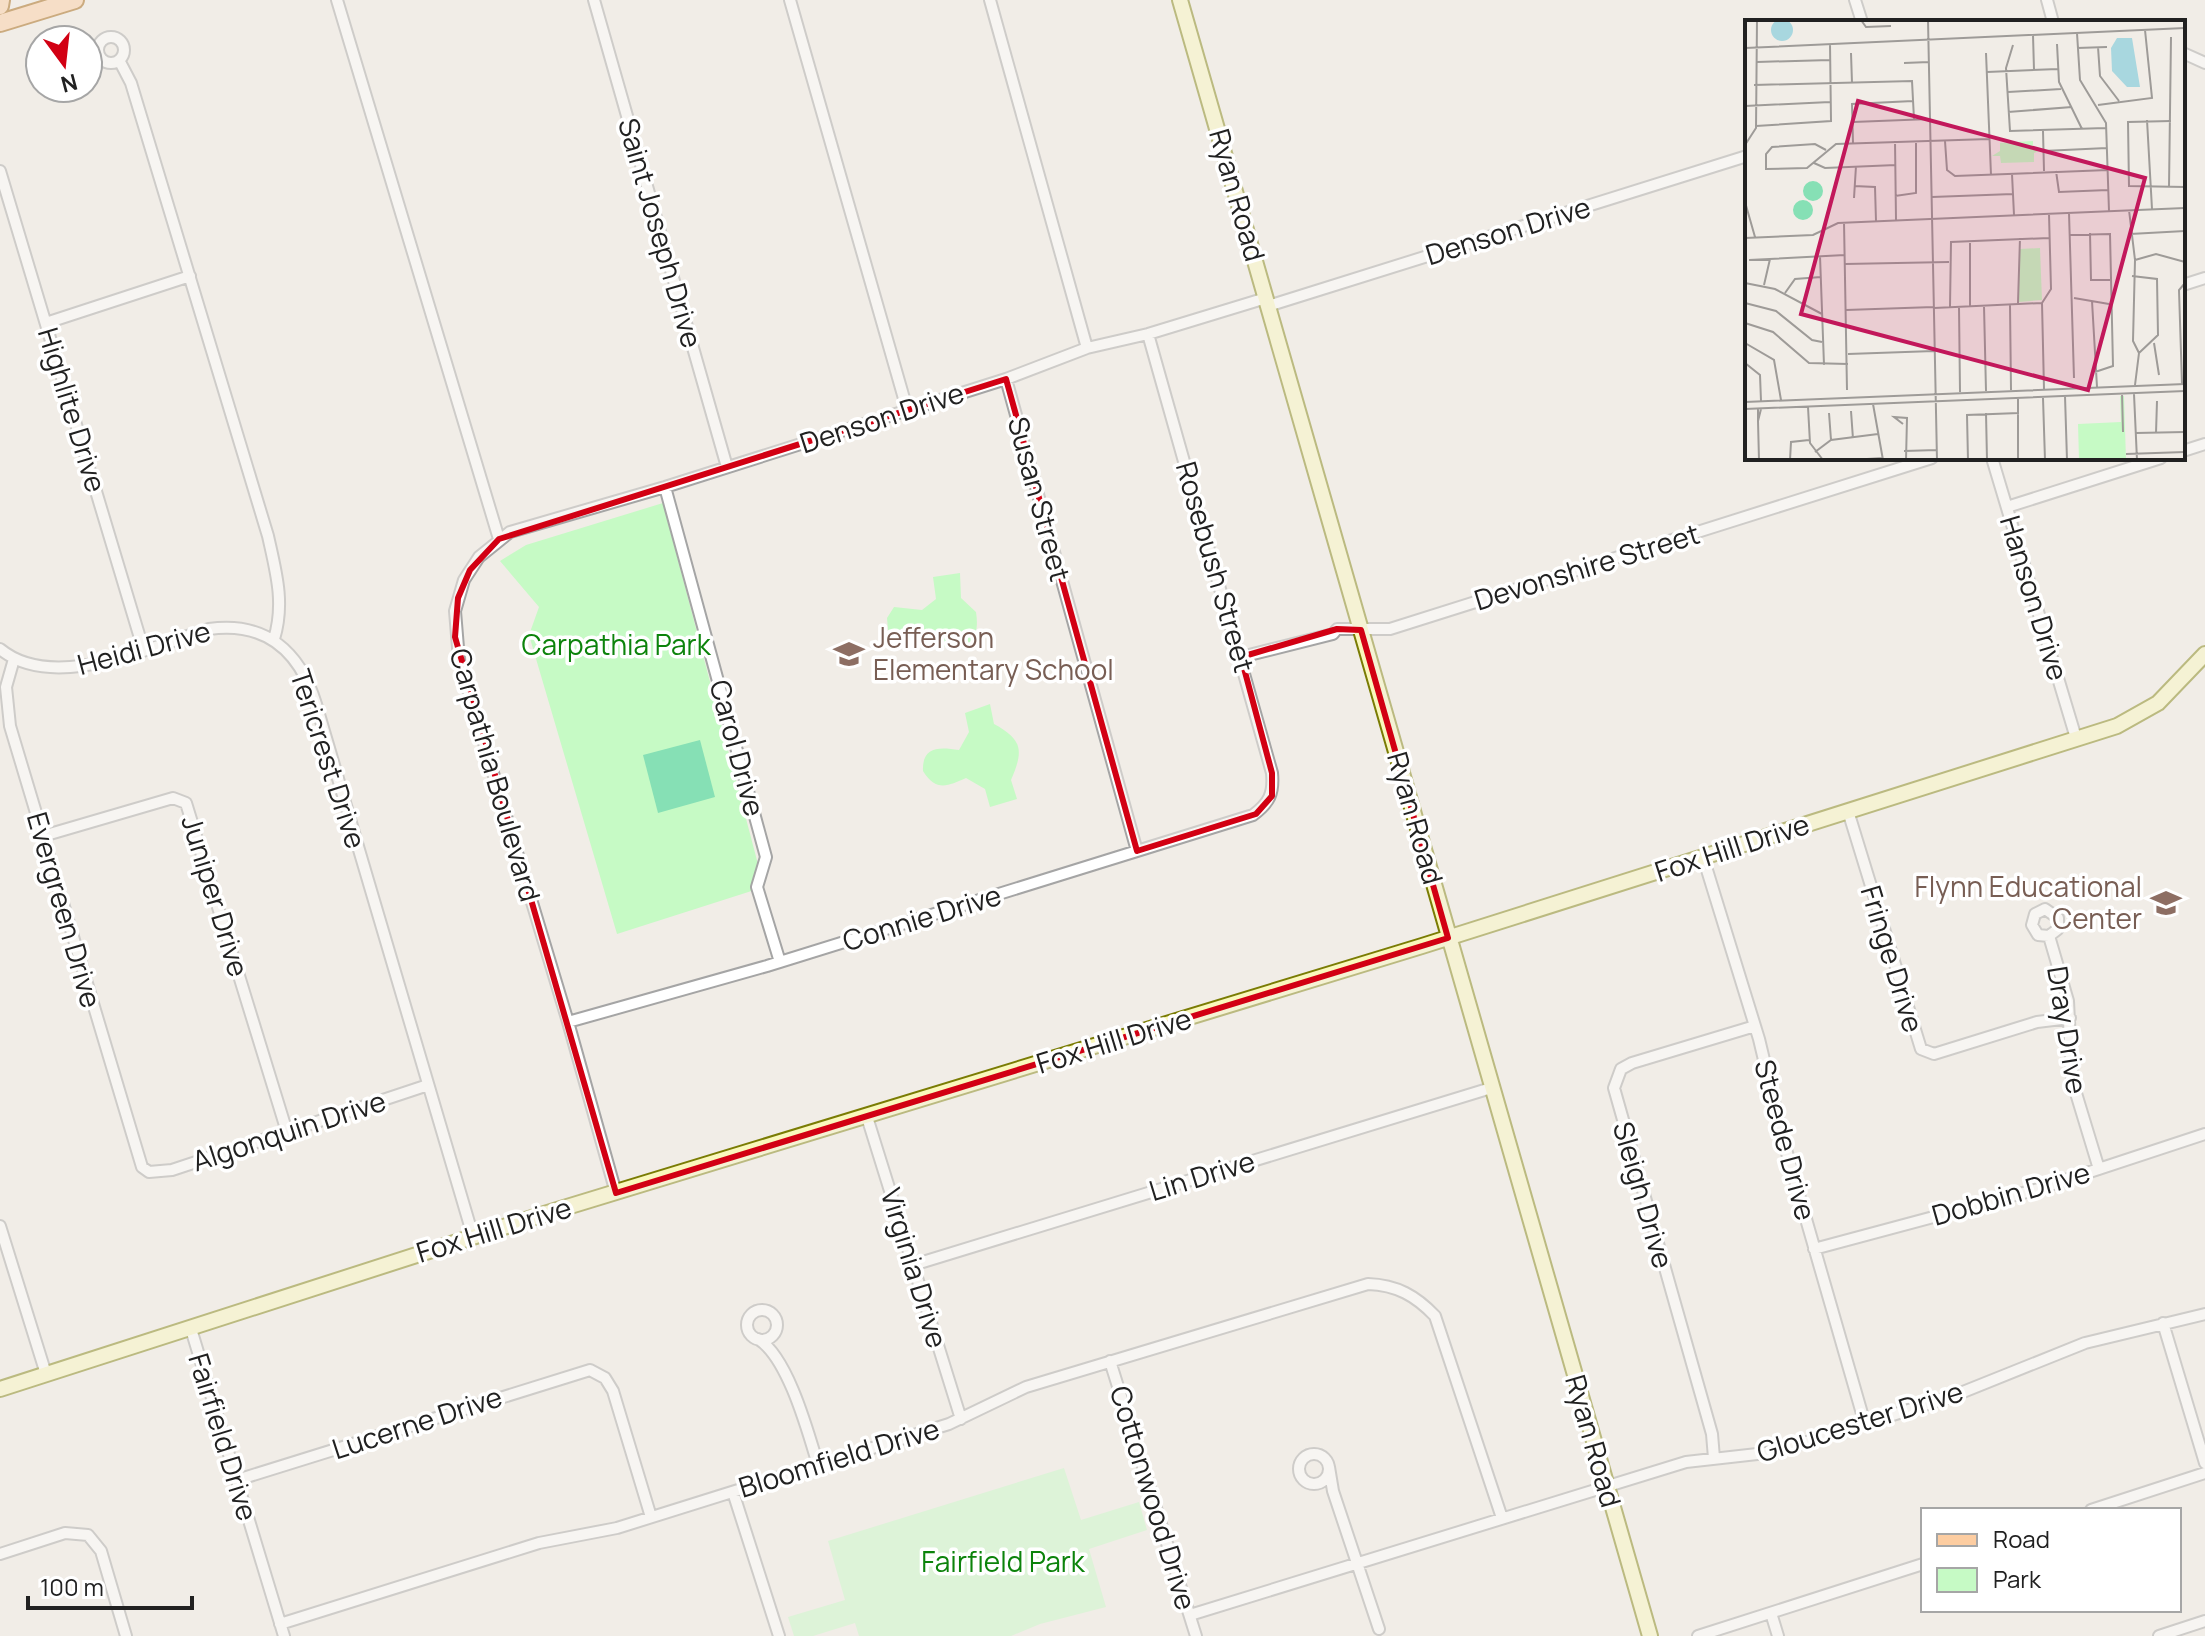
<svg xmlns="http://www.w3.org/2000/svg" width="2205" height="1636" font-family="Manrope,sans-serif">
  <style>
    .park { fill: #c6fac5 }
    .pitch { fill: #86e0b5 }
    .lines { fill: none; stroke-linecap: round; stroke-linejoin: round }
    .street-casing { stroke: #a5a5a5; stroke-width: 14 }
    .secondary-casing { stroke: #7a7c04; stroke-width: 18 }
    .primary-casing { stroke: #9e5b00; stroke-width: 20 }
    .street { stroke: #fff; stroke-width: 10 }
    .secondary { stroke: #faf8bc; stroke-width: 14 }
    .primary { stroke: #fdcda1; stroke-width: 16 }
    .marked { fill: none; stroke: #d20013; stroke-width: 6; stroke-linejoin: round }
    .labels { text-anchor: middle; stroke-width: 7; stroke-linejoin: round; paint-order: stroke }
    .street-label { font-size: 28px; fill: #212121; stroke: #fff }
    .education-label { font-size: 28px; fill: #785e54; stroke: #fff; text-anchor: start }
    .park-label { font-size: 28px; fill: #0c830b; stroke: #fff }
    .inset-road { fill: none; stroke: #9e9b98; stroke-width: 2 }
    .view { fill: #c2185b; fill-opacity: 0.15; stroke: #c2185b; stroke-width: 4 }
    .inset-edge { fill: none; stroke: #212121; stroke-width: 4 }
  </style>
  <rect width="100%" height="100%" fill="#f1ede7"/>
  <path class="park" d="M663,503L764,887L617,934L529,635L539,607L500,561L526,545Z
    M960,573L961,598L976,612C981,643 965,652 937,645L926,628L923,641L902,648L889,641L887,618L894,607L922,610L936,599L933,577Z
    M990,704L994,724C1024,740 1023,752 1011,780L1017,799L990,807L985,789L966,778C948,786 936,792 923,771C922,746 939,747 959,750L969,732L965,713Z
    M1064,1468L1081,1520L1139,1502L1147,1530L1089,1549L1106,1607L1040,1624L1011,1636H859L855,1623L813,1636H794L788,1617L845,1600L828,1541Z"/>
  <path class="pitch" d="M700,740L715,797L658,813L643,755Z"/>
  <g class="lines">
    <g class="street-casing">
      <path id="street" d="M337,0L499,539
        M594,0L727,467
        M790,0L907,409
        M990,0L1087,348
        M1855,0L1862,22
        M2047,0L2053,22
        M98 50a13 13 0 1 1 26 0a13 13 0 1 1-26 0Z
        M2183,53L2205,63
        M119,60L131,83L268,536C276,572 285,603 274,639
        M0,171L143,648
        M2183,285L2205,278
        M1268,306L1747,156
        M46,323L190,276
        M1006,379L1137,851
        M2183,451L2205,444
        M1992,458L2076,738
        M665,487L766,857L757,887L780,962
        M2007,507L2161,458
        M0,649C53,693 149,647 209,629C266,621 300,652 316,704L473,1236
        M1241,657L1333,634L1337,629H1390L1932,458
        M14,659L6,687L10,726L142,1167L149,1172L172,1170L428,1085
        M1848,811L1921,1049L1934,1054L2037,1022L2070,1018
        M43,836L173,798L186,803L287,1132
        M1703,857L1759,1039L1783,1139L1865,1424
        M2049,936L2038,935L2032,925L2035,914L2045,909L2058,918V929L2049,936L2068,1001L2072,1080L2099,1169
        M568,1022L767,966L1253,815C1269,803 1274,794 1272,773L1148,334
        M867,1117L961,1419
        M616,1193L568,1022L459,660L455,611L464,580L479,557L510,532L665,487L1006,379L1087,348L1148,334L1266,298
        M0,1226L46,1374
        M1814,1249L2038,1189L2205,1134
        M913,1265L1491,1088
        M747 1325a15 15 0 1 1 30 0a15 15 0 1 1-30 0Z
        M2163,1323L2205,1463
        M191,1329L284,1636
        M758,1339C788,1357 808,1432 818,1465
        M1110,1361L1196,1636
        M1299 1469a15 15 0 1 1 30 0a15 15 0 1 1-30 0Z
        M1714,1458L1712,1434L1614,1088L1621,1069L1632,1063L1755,1026
        M1329,1467L1333,1491L1379,1629
        M237,1480L590,1370L605,1378L613,1391L651,1517
        M733,1492L779,1636
        M2091,1510L2205,1473
        M0,1554L65,1533L88,1535L101,1551L126,1636
        M1771,1613L1778,1636
        M1190,1615L1686,1462L1775,1452L1953,1396L2085,1343L2205,1314
        M280,1624L539,1543L617,1528L949,1424L1026,1387L1368,1284C1397,1285 1416,1296 1435,1316L1502,1518
        M1698,1636L1923,1564
        M2159,1636L2205,1621"/>
    </g>
    <g class="secondary-casing">
      <path id="secondary" d="M1180,0L1650,1636
        M0,1389L544,1214L1422,946L2117,726L2158,703L2205,654"/>
    </g>
    <g class="primary-casing">
      <path id="primary" d="M0,6L1,0
        M0,23L75,0"/>
    </g>
    <use href="#street" class="street"/>
    <use href="#secondary" class="secondary"/>
    <use href="#primary" class="primary"/>
  </g>
  <path d="M0 0H2205V1636H0ZM1006,379L1137,851L1256,814L1272,796V773L1241,657L1337,629L1361,630L1448,938L616,1193L455,637L458,598L470,570L499,539Z" fill="#f1ede7" fill-opacity=".55" fill-rule="evenodd"/>
  <path class="marked" d="M1006,379L1137,851L1256,814L1272,796V773L1241,657L1337,629L1361,630L1448,938L616,1193L455,637L458,598L470,570L499,539Z"/>
  <defs>
    <g id="school-bare" transform="scale(2.4)"><path d="M0-5L7-2L0 1L-7-2ZM-4 1L0 2.5L4 1V4Q0 6-4 4Z" fill="#8d6e63" stroke="#fff" stroke-width="2.5" paint-order="stroke"/></g>
  </defs>
  <g fill-rule="evenodd">
    <use href="#school-bare" x="849" y="654"/>
    <use href="#school-bare" x="2166" y="903"/>
  </g>
  <g class="labels">
    <g class="street-label">
      <text transform="translate(1237 195) rotate(74)" y="10">Ryan Road</text>
      <text transform="translate(1508 231) rotate(-17)" y="10">Denson Drive</text>
      <text transform="translate(660 233) rotate(74)" y="10">Saint Joseph Drive</text>
      <text transform="translate(72 410) rotate(73)" y="10">Highlite Drive</text>
      <text transform="translate(882 418) rotate(-18)" y="10">Denson Drive</text>
      <text transform="translate(1039 499) rotate(75)" y="10">Susan Street</text>
      <text transform="translate(1215 567) rotate(74)" y="10">Rosebush Street</text>
      <text transform="translate(1587 567) rotate(-17)" y="10">Devonshire Street</text>
      <text transform="translate(2034 598) rotate(73)" y="10">Hanson Drive</text>
      <text transform="translate(144 648) rotate(-15)" y="10">Heidi Drive</text>
      <text transform="translate(737 748) rotate(75)" y="10">Carol Drive</text>
      <text transform="translate(328 759) rotate(72)" y="10">Tericrest Drive</text>
      <text transform="translate(495 775) rotate(74)" y="10">Carpathia Boulevard</text>
      <text transform="translate(1415 818) rotate(74)" y="10">Ryan Road</text>
      <text transform="translate(1732 848) rotate(-18)" y="10">Fox Hill Drive</text>
      <text transform="translate(215 896) rotate(73)" y="10">Juniper Drive</text>
      <text transform="translate(64 910) rotate(74)" y="10">Evergreen Drive</text>
      <text transform="translate(922 918) rotate(-17)" y="10">Connie Drive</text>
      <text transform="translate(1892 959) rotate(73)" y="10">Fringe Drive</text>
      <text transform="translate(2067 1030) rotate(81)" y="10">Dray Drive</text>
      <text transform="translate(1114 1041) rotate(-17)" y="10">Fox Hill Drive</text>
      <text transform="translate(289 1131) rotate(-18)" y="10">Algonquin Drive</text>
      <text transform="translate(1785 1140) rotate(75)" y="10">Steede Drive</text>
      <text transform="translate(1202 1176) rotate(-17)" y="10">Lin Drive</text>
      <text transform="translate(2011 1194) rotate(-16)" y="10">Dobbin Drive</text>
      <text transform="translate(1643 1195) rotate(74)" y="10">Sleigh Drive</text>
      <text transform="translate(494 1230) rotate(-17)" y="10">Fox Hill Drive</text>
      <text transform="translate(914 1268) rotate(73)" y="10">Virginia Drive</text>
      <text transform="translate(1860 1422) rotate(-17)" y="10">Gloucester Drive</text>
      <text transform="translate(417 1423) rotate(-18)" y="10">Lucerne Drive</text>
      <text transform="translate(223 1437) rotate(73)" y="10">Fairfield Drive</text>
      <text transform="translate(1593 1441) rotate(74)" y="10">Ryan Road</text>
      <text transform="translate(839 1458) rotate(-17)" y="10">Bloomfield Drive</text>
      <text transform="translate(1153 1498) rotate(73)" y="10">Cottonwood Drive</text>
    </g>
    <g class="education-label">
      <text x="873" y="648">Jefferson<tspan x="873" dy="32">Elementary School</tspan></text>
      <text x="2142" y="897" text-anchor="end">Flynn Educational<tspan x="2142" dy="32">Center</tspan></text>
    </g>
    <g class="park-label">
      <text x="616" y="655">Carpathia Park</text>
      <text x="1003" y="1572">Fairfield Park</text>
    </g>
  </g>
  <g transform="translate(1745 20)">
    <rect width="440" height="440" fill="#f1ede7"/>
    <path d="M288,121V130H296L289,133V142L256,143L255,136H247L255,131V123ZM295,228L297,280L274,282V229ZM375,376H379L381,440H334L333,404L376,402Z" fill="#c6fac5"/>
    <path d="M58 171a10 10 0 1 1 20 0a10 10 0 1 1-20 0ZM48 190a10 10 0 1 1 20 0a10 10 0 1 1-20 0Z" fill="#86e0b5"/>
    <path d="M26 10a11 11 0 1 1 22 0a11 11 0 1 1-22 0ZM372,18H387L395,67H382L367,51L366,28Z" fill="#a8d7df"/>
    <path class="inset-road" d="M116,0L121,7L146,6M183,0L192,440M332,13L335,60L361,103L364,191M288,15L289,50M312,24L314,62L337,109M268,25L261,48L265,111L361,108M353,27L355,56L374,81M0,28L440,8M332,28L362,27M106,33L107,63M241,33L246,155M12,42L85,40M159,43L184,42M242,52L313,49M9,65L167,61L169,99M263,72L316,69M353,85L407,78L400,10M0,86L85,82M263,92L327,87M402,100L407,189M426,101L383,102L384,166L440,167M108,102L185,99M11,106L86,101L85,24M298,111L299,151M150,121L151,200M200,121L202,150L210,156L363,150M108,123L107,84L168,81M0,125L11,108L12,0M81,130L70,124L27,127L21,134V149L62,148L91,124L244,119M298,131L362,128M69,143L80,148L151,145M311,151L314,172L363,170M267,154L269,195M109,166L130,167L131,201M424,167L426,17M150,176L171,173V121M187,177L268,174M109,178L111,146M0,182L10,217M384,190L390,240L388,321L394,333M324,193L329,358M99,202L102,370M345,213L346,260H365M385,214L440,211M325,215L365,214L368,346L350,352M0,218L68,215L93,203L440,188M225,221V286M75,236L79,345M4,240L100,235M390,240L411,234L440,242M100,244L204,242M387,256L412,259L413,315L394,333M0,263L30,269L77,294M19,265L25,239M40,273L50,259L76,257M329,278L364,284M347,281L352,367M0,283L31,291L67,320L77,322M273,283L275,218M265,285L266,370M239,286L241,371M205,287L206,222L304,218M214,287L215,372M189,288L297,283M101,290L189,287M0,303L28,312L64,343L103,344M0,323L29,340L36,380M409,323L414,355M103,334L189,331M0,343L15,355L16,381M437,364L434,270L440,263M390,365L394,333M299,369L297,283L306,269L304,194M439,371L440,405M377,373L378,412M389,374L392,440M320,376L322,440M298,378L300,440M0,382L440,364M128,384L138,440M63,387L65,423L78,440M13,388V401L16,389M0,389L440,371M106,391L108,419M84,393L86,420M241,393L242,440M13,401L14,440M158,404L149,397L162,398L161,440M391,413L440,412M411,413L412,381M159,431L192,430M70,432L86,420L133,414M381,434L440,432M45,440L46,422L64,420M106,440L138,438M223,440L222,395L274,393M273,440V377"/>
    <path class="view" d="M113,81L400,158L343,370L56,294Z"/>
    <rect width="440" height="440" class="inset-edge"/>
  </g>
  <rect x="1921" y="1508" width="260" height="104" fill="#ffffff" stroke="#a6a6a6" stroke-width="2"/>
  <rect x="1937" y="1534" width="40" height="12" fill="#fdcda1" stroke="#a6a6a6" stroke-width="2"/>
  <text x="1993" y="1548" font-size="24" fill="#212121">Road</text>
  <rect x="1937" y="1568" width="40" height="24" fill="#c6fac5" stroke="#a6a6a6" stroke-width="2"/>
  <text x="1993" y="1588" font-size="24" fill="#212121">Park</text>
  <g transform="translate(64 64) rotate(165)"><circle r="38" fill="#ffffff" stroke="#a6a6a6" stroke-width="2"/>
  <path d="M0-6L14 30L0 20L-14 30Z" fill="#d20013"/>
  <text y="-12" font-size="22" font-weight="bold" text-anchor="middle" fill="#212121">N</text>
  </g>
  <path d="M28 1596v12h164v-12" fill="none" stroke="#212121" stroke-width="4"/>
  <text x="40" y="1596" font-size="24" fill="#212121" stroke="#ffffff" stroke-width="6" paint-order="stroke">100 m</text>
</svg>
